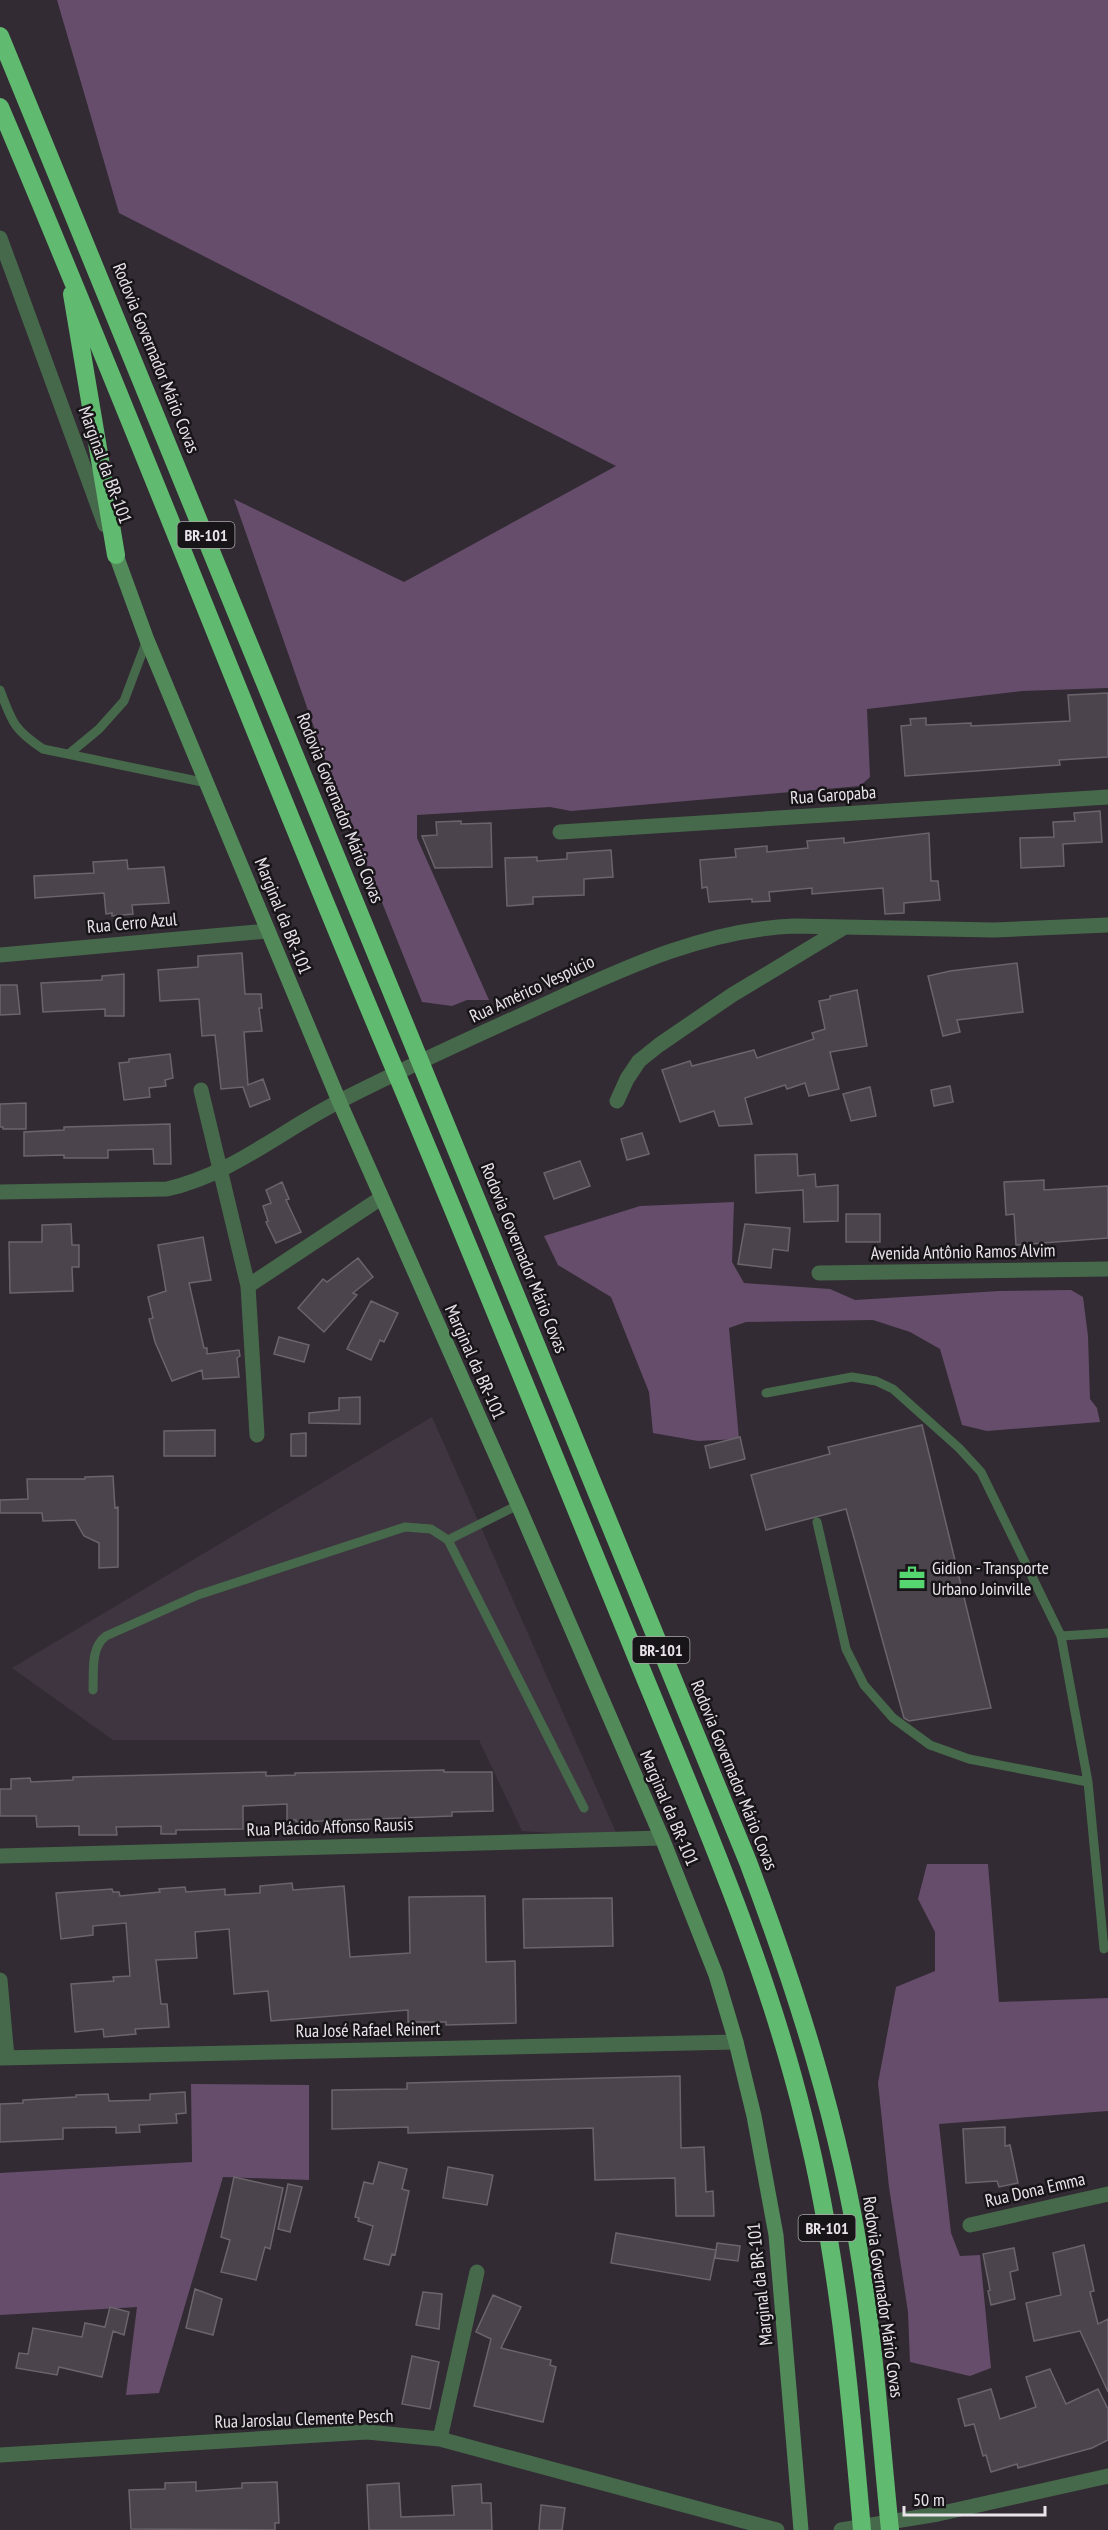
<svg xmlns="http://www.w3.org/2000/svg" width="1108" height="2530" font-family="'PT Sans Narrow',sans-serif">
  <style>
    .built { fill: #3f3540 }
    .green { fill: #664d6b }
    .building { fill: #4b444c; stroke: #6b646c; stroke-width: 1.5 }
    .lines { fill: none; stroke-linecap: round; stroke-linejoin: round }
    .service { stroke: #47694b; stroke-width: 9 }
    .minor { stroke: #47694b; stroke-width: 15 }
    .tertiary { stroke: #47694b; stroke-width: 15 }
    .secondary { stroke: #528a5a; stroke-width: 15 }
    .motorway { stroke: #60ba6f; stroke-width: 18 }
    .labels { text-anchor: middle; stroke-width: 5; stroke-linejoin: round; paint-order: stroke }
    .shield { fill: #181518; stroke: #aaa6aa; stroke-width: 1.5 }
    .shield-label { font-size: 16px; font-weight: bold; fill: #e9e4e9 }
    .street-label { font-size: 18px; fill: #e9e4e9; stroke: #181518 }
    .poi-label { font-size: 18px; fill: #e9e4e9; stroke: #181518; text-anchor: start }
  </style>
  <rect width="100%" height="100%" fill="#322b33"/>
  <path class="built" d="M432,1417L618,1837L522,1831L479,1740H113L12,1668Z"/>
  <path class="green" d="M57,0H1108V688L1022,691L867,709L870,777L860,786L571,811L550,807L417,815V838L489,1000H467L452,1006L422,1002L330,773L234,499L404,582L616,466L119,213Z
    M734,1202L732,1262L744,1283L830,1289L855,1300L999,1291L1071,1290L1083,1297L1088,1336L1090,1399L1097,1408L1100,1422L987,1431L962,1425L940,1349L910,1332L873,1320L746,1322L729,1328L739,1439L698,1441L653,1433L649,1392L611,1297L558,1265L544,1236L640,1206Z
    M927,1864H988L999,2002L1108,1998V2111L939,2124L951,2233L960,2256L980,2255L991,2368L970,2376L910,2362L908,2312L889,2187L878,2083L896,1987L935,1971V1932L918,1899Z
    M191,2084L309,2085V2180L223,2177L159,2393L126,2395L137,2307L0,2315V2173L192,2162Z"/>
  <path class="building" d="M1108,693V757L1059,760L1060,765L905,776L901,726L911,725L910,719L926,718V725L971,723V726L1070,721L1068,695Z
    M1100,811L1102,842L1063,844L1064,866L1021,868L1020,838L1054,837L1053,822L1075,821L1074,813Z
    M461,821V824L491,823L492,867L435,868L422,836L437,835L436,822Z
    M929,833L931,881H938L940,900L904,903V913L885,914L883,888L812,894V888L769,892L770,901L752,902V899L709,902L707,887L702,888L700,860L736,857L735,849L767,846V852L808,848L807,841L844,838V843Z
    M611,850L613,877L584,879V895L533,897V904L507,906L505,858L537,857V861L567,859V853Z
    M127,860L128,869L164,867L169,903L132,905L133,914L112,916V913L106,914L104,893L35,898L34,876L94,873L93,862Z
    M242,953L245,994H261L262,1008H259L262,1031L244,1032L248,1085L263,1079L270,1099L250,1107L243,1087L221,1089L215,1035L202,1036L199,999L160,1001L158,970L198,967V956Z
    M1017,963L1023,1012L957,1020L960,1032L943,1036L928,976L950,971Z
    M124,974V1016H105V1009L43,1012L41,983L102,980V976Z
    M0,985H17L20,1014L0,1015Z
    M857,990L867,1046L830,1052L839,1089L809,1096L805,1083L787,1089L785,1085L745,1098L752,1124L719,1126L714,1111L680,1122L662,1070L690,1061L692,1066L754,1050L757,1058L814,1039L812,1033L825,1029L819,1001L830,999V996Z
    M170,1054L173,1078L165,1080L166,1086L149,1088L150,1097L124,1100L119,1063L129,1062V1059Z
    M950,1086L953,1102L934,1106L931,1090Z
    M870,1087L876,1116L851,1121L843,1094Z
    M26,1103V1129H3V1127H0V1104Z
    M170,1124L171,1164H154L153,1149L108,1150V1158H64V1155L24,1156V1132L64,1130V1127Z
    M642,1133L649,1154L627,1160L621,1139Z
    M797,1154L798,1176L815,1174L816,1187L838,1185V1221L804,1222L803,1190L756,1193L755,1155Z
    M580,1161L590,1186L554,1199L544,1173Z
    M1044,1180V1190L1108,1186V1238L1016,1245L1014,1214L1006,1215L1004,1182Z
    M282,1182L289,1199L286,1200L301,1232L276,1243L266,1222L268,1221L263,1206L271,1203L266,1190Z
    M846,1214H880V1242H846Z
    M71,1224L72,1245H79V1267H72L73,1291L10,1293L9,1242H42V1225Z
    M745,1224L790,1228L788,1251L773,1249L771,1268L738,1264Z
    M203,1237L211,1280L189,1283L204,1348H207V1354L239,1350L240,1356L237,1358L239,1377L203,1379L202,1370L172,1381L155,1342L149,1319L153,1318L148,1297L166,1291L158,1245Z
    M358,1258L373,1277L353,1293L357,1295L324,1332L298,1308L323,1279L327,1282Z
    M371,1301L398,1313L384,1342L380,1340L371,1360L347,1349Z
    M279,1337L309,1345L304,1362L274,1354Z
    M360,1397V1424L309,1423V1413L339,1410V1398Z
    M922,1425L991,1708L909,1721L904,1718L846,1509L766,1530L751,1475L830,1454L828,1447Z
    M215,1430V1456H164V1431Z
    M306,1433V1456H291V1434Z
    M740,1437L745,1459L710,1468L705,1446Z
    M113,1476L115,1508L118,1507V1567L99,1568V1543L84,1536L75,1520L43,1521L42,1513H0V1500L28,1499L27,1479H85V1477Z
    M444,1770V1772H492L493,1811L452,1812V1816L296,1822V1820H287V1804L243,1806V1829L176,1830V1834H161V1826L116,1827L117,1835H79V1826L37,1827L36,1816H0V1789H11V1779L30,1778L31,1782L73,1780V1777L266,1772V1776L295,1775V1773Z
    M292,1883L293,1890L344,1886L350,1957L410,1953L409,1897L485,1896L486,1962L515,1961L516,2023L446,2025V2022H408V2010L271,2021L268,1991L234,1994L229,1929L195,1932L197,1958L156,1960L161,2004H167L169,2027L135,2029L136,2034L104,2037L103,2029L75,2032L71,1984L114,1981L113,1977L130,1976L126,1923L93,1926V1935L61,1939L56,1893L112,1889L113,1892H119L120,1896L160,1892L159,1889L185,1887L186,1892L225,1889V1895L260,1893V1886Z
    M612,1898L613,1946L524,1948L523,1899Z
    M680,2076L681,2148L704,2147L706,2192L713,2191L714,2216H676L675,2178L595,2180L593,2128L408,2133V2127L332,2129V2090L407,2089V2083Z
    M185,2092L186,2113L176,2114L177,2123L139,2125L140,2132L116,2133V2127L63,2128V2139L0,2142V2104L23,2103V2100L76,2097V2095L108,2094L109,2101L150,2100V2094Z
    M1005,2127V2146L1010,2145L1018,2183L999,2187L997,2181L966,2183L963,2129Z
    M379,2162L407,2169L402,2189L409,2191L395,2255L392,2254L389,2265L364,2259L373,2226L358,2221L359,2218L355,2217L364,2182L373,2184Z
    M448,2167L493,2175L487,2205L443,2198Z
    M234,2177L283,2188L270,2249L265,2247L256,2280L221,2272L230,2240L221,2237Z
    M288,2184L302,2187L290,2232L278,2229Z
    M616,2233L716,2250L710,2280L611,2263Z
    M717,2243L740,2246L738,2261L715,2258Z
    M1084,2245L1094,2291L1090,2292L1098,2324L1108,2319V2392L1080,2331L1034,2341L1026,2303L1061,2295L1053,2253Z
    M1014,2248L1018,2270L1010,2272L1015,2299L991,2305L988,2291L990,2290L983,2254Z
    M195,2289L222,2299L213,2335L186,2328Z
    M423,2292L442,2294L439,2329L416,2325Z
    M493,2295L521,2307L501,2348L551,2360L550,2365L556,2367L543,2422L474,2406L491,2339L476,2332Z
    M110,2307L129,2312L124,2335L113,2331L102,2377L59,2367L57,2375L16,2368L19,2353L28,2354L33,2328L82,2337L85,2323L105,2327Z
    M412,2356L439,2362L430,2409L402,2404Z
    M1050,2369L1066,2404L1098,2389L1108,2409V2440L1092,2448L1018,2468L1017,2464L991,2472L986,2455L983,2456L974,2424L965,2426L958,2399L991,2389L1000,2419L1036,2407L1026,2377Z
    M196,2482V2491L242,2488V2483L277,2482L279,2523H275V2530L131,2529L129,2490L165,2489V2483Z
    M399,2483L401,2517L454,2515L452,2486L481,2484L482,2503H491L492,2530H369L367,2485Z
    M541,2505L565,2508L562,2530H539Z"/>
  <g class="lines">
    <path class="service" d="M0,690C12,722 14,730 43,749L207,783
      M70,753L99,729L124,701L147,640
      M766,1393L852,1377L876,1381L893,1389L959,1448L981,1472L1061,1636L1088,1782L1104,1949
      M817,1522L846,1649L864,1685L893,1718L930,1745L969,1759L1088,1782
      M448,1540L518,1505
      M1061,1636L1108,1633
      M93,1690C94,1672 90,1648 106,1636L198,1595L405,1527L431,1529L448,1540L584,1808"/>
    <path class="minor" d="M0,238L105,525
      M560,832L1108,797
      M0,955L268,931
      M201,1090L248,1286L257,1435
      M617,1101L627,1079L639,1061L659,1045L732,995L843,928
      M819,1273L1108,1269
      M248,1286L381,1198
      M0,1856L662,1838
      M0,1980L7,2057
      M0,2058L736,2042
      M970,2225L1108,2194
      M440,2439L477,2272
      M0,2455L367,2432L440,2439L777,2530"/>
    <path class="tertiary" d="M0,1192L167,1189C231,1175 282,1130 340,1101C404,1068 471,1038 537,1008C620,970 702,930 794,926L994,930L1108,925
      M841,2530L938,2514L1108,2476"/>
    <path class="secondary" d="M116,555L147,640L339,1101L518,1505L662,1838L716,1975L736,2042L754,2116L776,2235L801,2530"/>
    <path class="motorway" d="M0,36L748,1862C797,1992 840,2126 861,2264C875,2352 881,2441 890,2530
      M0,107C134,422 256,741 389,1056C473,1255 554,1456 636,1656C698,1808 765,1959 804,2119C838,2254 850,2392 862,2530
      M72,294L116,555"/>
  </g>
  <defs>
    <g id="office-bare" transform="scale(2.07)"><path d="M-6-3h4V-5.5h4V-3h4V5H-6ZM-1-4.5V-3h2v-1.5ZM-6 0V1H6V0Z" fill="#56d671" stroke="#181518" stroke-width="2.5" paint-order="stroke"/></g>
  </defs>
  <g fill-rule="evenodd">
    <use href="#office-bare" x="912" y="1578"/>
  </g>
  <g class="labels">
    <g class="shield">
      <rect x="177.5" y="522" width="57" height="26" rx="4.5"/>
      <rect x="632.5" y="1637" width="57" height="26" rx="4.5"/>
      <rect x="798.5" y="2215" width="57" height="26" rx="4.5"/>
    </g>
    <g class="shield-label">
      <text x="206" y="541">BR-101</text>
      <text x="661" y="1656">BR-101</text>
      <text x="827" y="2234">BR-101</text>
    </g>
    <g class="street-label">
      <text transform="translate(156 358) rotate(68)" y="6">Rodovia Governador Mário Covas</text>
      <text transform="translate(105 465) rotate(70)" y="6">Marginal da BR-101</text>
      <text transform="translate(833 795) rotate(-4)" y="6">Rua Garopaba</text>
      <text transform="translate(340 808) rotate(68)" y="6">Rodovia Governador Mário Covas</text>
      <text transform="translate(283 916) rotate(68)" y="6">Marginal da BR-101</text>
      <text transform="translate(132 923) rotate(-5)" y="6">Rua Cerro Azul</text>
      <text transform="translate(532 989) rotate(-25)" y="6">Rua Américo Vespúcio</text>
      <text transform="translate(963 1252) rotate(-1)" y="6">Avenida Antônio Ramos Alvim</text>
      <text transform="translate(524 1258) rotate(68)" y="6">Rodovia Governador Mário Covas</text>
      <text transform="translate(475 1362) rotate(66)" y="6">Marginal da BR-101</text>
      <text transform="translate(734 1775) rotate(68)" y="6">Rodovia Governador Mário Covas</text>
      <text transform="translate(669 1808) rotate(67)" y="6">Marginal da BR-101</text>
      <text transform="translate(330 1827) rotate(-2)" y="6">Rua Plácido Affonso Rausis</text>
      <text transform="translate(368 2030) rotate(-1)" y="6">Rua José Rafael Reinert</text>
      <text transform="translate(1035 2190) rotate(-13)" y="6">Rua Dona Emma</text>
      <text transform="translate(760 2284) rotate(-96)" y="6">Marginal da BR-101</text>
      <text transform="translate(883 2297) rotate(82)" y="6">Rodovia Governador Mário Covas</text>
      <text transform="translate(304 2419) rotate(-2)" y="6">Rua Jaroslau Clemente Pesch</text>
    </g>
    <g class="poi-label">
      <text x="932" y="1574">Gidion - Transporte<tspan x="932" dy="21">Urbano Joinville</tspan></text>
    </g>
  </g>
  <path d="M904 2506v9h141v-9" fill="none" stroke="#e9e4e9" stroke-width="3"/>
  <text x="913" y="2506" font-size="18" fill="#e9e4e9" stroke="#181518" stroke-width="4.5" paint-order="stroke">50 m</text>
</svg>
